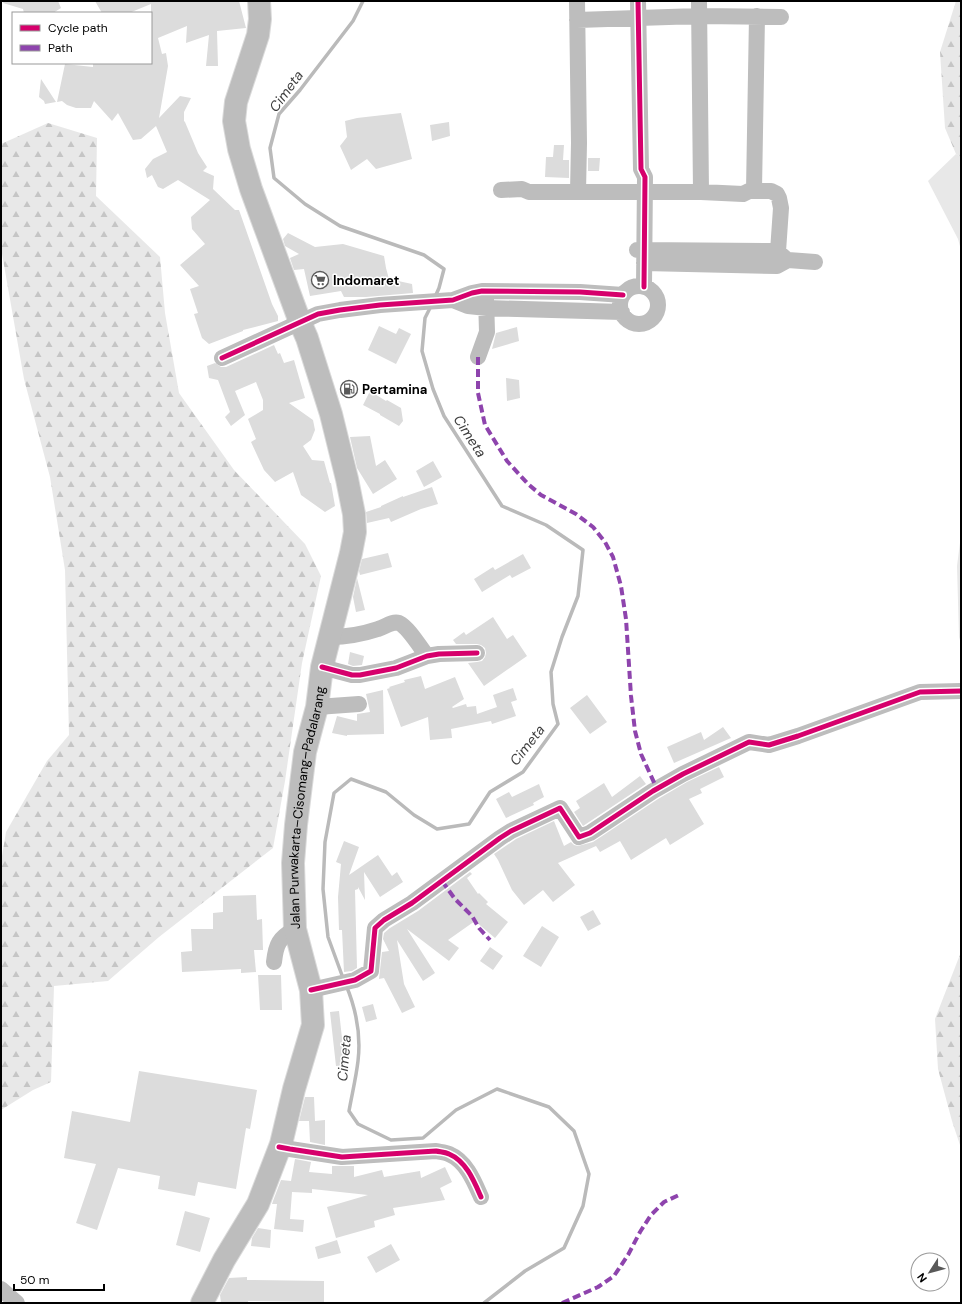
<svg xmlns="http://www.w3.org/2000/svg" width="962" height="1304" font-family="'DM Sans',sans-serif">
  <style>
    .grass { fill: #e8e8e8 }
    .forest { fill: url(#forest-firs) }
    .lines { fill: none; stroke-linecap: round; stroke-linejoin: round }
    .stream { stroke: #bababa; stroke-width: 3.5 }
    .building { fill: #dcdcdc }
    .highway-casing { stroke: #dbdbdb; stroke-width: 24 }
    .minor { stroke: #bdbdbd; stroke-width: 16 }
    .highway { stroke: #bdbdbd; stroke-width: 22 }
    .quiet { stroke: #8e44ad; stroke-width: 4; stroke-dasharray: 8 4; stroke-linecap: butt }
    .cycleway-casing { stroke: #fff; stroke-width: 8 }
    .cycleway { stroke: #d6006c; stroke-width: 5 }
    .labels { text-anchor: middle; stroke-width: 3; stroke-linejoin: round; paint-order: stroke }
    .poi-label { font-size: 13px; font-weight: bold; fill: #000; stroke: #fff; text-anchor: start }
    .street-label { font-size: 13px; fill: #000; stroke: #fff }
    .water-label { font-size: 14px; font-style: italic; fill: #3e3e3e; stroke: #fff }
  </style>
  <defs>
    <pattern id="forest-firs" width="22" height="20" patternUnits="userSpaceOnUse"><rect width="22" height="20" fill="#e8e8e8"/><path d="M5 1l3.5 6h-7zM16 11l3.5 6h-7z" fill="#c5c5c5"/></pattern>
  </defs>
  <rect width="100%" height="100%" fill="#fff"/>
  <path class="grass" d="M956,154L961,157V250L958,239L928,181Z
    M961,535V644L959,637L957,566Z"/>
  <path class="forest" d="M956,1H961V157L956,154L945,128L940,52Z
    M48,123L97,138L96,196L160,257L165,313L179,393L234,470L305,544L321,576L302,663L285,781L273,848L159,937L108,981L54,986L51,1082L33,1090L1,1110V862L6,832L47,761L69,735L65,570L50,477L24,379L1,248V144Z
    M961,952V1148L952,1121L938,1069L935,1019Z"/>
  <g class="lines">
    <path class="stream" d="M363,1L353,21L300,90L279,114L270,148L274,178L305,204L340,226L424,255L444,269L439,288L435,297
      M343,978L328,937L323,889L325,842L334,793L351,779L386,792L414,815L437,829L469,824L490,792L523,772L558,724L553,704L551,672L562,637L578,596L583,550L546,525L502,506L444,416L433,389L422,351L425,318L431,306
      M346,985C356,1009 361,1036 358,1061C356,1078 352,1094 349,1111L358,1124L391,1140L423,1138L456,1110L497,1089L549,1107L574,1131L589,1174L583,1206L564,1248L525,1271L484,1303"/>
  </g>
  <path class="building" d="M4,1H58L61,8L53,13H24L23,9L3,3Z
    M95,1H239L246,28L217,31L218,66H206L209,35L186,43L187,26L158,38L162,54L166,53L168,66L159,118L180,96L191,98L184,112V121L185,122L198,153L207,167L203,171L214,176L213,189L235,210H239L272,304L278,316V321L243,330V331L209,344L202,338L194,314L198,313L190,289L199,286L180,265L205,244L192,229L191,217L210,200L178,180L163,189L158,187L152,175L147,178L145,169L153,159L167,152L156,126L141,139L133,140L118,113L112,121L94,101L91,108H76L67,105L62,101L57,102L65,64L93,67V63H151V4L129,13H102Z
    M41,79L56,102L45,104L44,101L39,97Z
    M401,113L412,159L376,169L367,159L351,170L340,146L347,137L345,121L357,118Z
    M449,122L450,136L432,141L430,125Z
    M554,145H564L563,160H569V178L545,177L546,157H553Z
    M588,158H600L599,171H588Z
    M288,233L315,247L343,244L384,256L386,268L389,279L412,284L413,293L366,297H344L341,291L310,296L304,269L294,270L290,258L299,254L285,246L283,239Z
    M379,326L396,334L399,328L411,334L396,364L368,350Z
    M517,327L519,341L492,349L496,333Z
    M274,345L278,354L280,353L284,363L294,360L305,398L289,403L313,420L315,430L311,440L303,446L312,460L324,461L330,483H331L335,506L325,512L301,495L293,472L275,482L264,470L251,442L256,439L248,419L263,410V400L256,382L235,391L245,415L231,426L225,417L230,412L218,380L209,378L207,366L215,363L221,367H226Z
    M506,378L519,380L520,398L507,401Z
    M370,391L386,401L387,400L401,408L403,421L399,426L380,415V414L363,405Z
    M370,436L376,466L385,460L397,479L373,494L357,468L350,437Z
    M433,461L442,477L424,487L416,471Z
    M432,487L438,504L421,509L391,522L389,518L367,523L366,512L381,507V506L403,496V497Z
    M388,553L392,567L360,575L359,571L362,559Z
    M523,554L531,568L512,578L510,575L482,592L474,579L493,567L495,570Z
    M357,578L365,610L356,612L353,597Z
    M493,617L507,639L513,635L527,656L484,686L468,663L477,662L482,661L485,657L486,653L485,648L481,645L477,644H456L453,640L464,632L466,635Z
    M350,652L364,656L362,665L353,666L348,664Z
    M421,676L425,689L455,677L464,699L452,707L453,708L466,704L467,707L476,706L477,714L497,707L493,695L513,688L517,700L511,702L516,716L492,724L491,721L451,729L452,738L430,740L428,717L401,727L387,689L390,688L389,687L405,682L404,680Z
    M383,690L384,734L347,735V736L332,733L337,716L357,721V714L370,712L366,694Z
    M587,695L607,722L590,734L570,708Z
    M723,727L731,738L674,763L667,747L701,732L704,740Z
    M719,767L724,777L700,789L702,793L689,799L704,824L670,845L666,838L631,860L620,841L600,852L596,846L558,863L575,885L553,902L543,890L524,905L512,890L498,860L494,854L516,839L554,821L564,846L571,842L574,845L578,846L593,842L658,799L687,782Z
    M640,776L646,784L583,826L574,812L580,808L576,801L604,783L612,797Z
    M539,784L544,797L533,803L534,805L506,818L496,799L509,792L512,797Z
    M344,841L359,847L349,875L378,855L392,876L397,872L403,882L380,897L364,872L365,900L358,887V889L355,890L357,968L352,971L344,972L342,930H339L338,897L341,864L336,862Z
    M470,872L472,874L467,878L478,894L479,893L488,902L486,904L508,922L495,938L475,921L448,940L459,948L449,961L407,929L435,973L423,981L397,940L404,984L415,1007L402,1013L384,978L379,979L382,952L389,951L383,939L384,933L390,928L418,911Z
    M256,895L257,920L262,919L263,950H254L256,972L241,973V969L182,972L181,952L192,951L191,929H213V913L223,912V896Z
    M593,910L601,924L588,931L580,917Z
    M542,926L559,937L541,967L523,956Z
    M490,947L503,956L493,970L480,961Z
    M258,975H281L282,1010H260Z
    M373,1004L377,1019L366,1022L362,1007Z
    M339,1011L345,1065L336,1066L330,1012Z
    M139,1071L257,1090L250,1129L246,1128L236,1189L198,1182L195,1196L158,1189L160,1176L118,1168L97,1230L76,1223L96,1164L64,1158L72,1111L130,1122Z
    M305,1097H314L315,1121L325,1120V1145L310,1142L309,1121H299Z
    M295,1159L311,1162L309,1172L332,1174V1166H354V1177L382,1170L384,1177L420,1171L421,1178L445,1167L452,1182L440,1188L445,1200L393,1208L395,1215L374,1221L375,1227L336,1238L327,1207L368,1195L312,1189V1193L292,1192L290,1219L304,1220L303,1232L274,1229L277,1204H272L273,1201L281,1180L291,1181Z
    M185,1211L210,1218L200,1252L176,1245Z
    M258,1228L271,1230L270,1248L251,1246L252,1238Z
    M337,1240L341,1253L318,1259L315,1247Z
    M391,1244L400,1260L376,1273L367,1257Z
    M247,1277V1280L324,1281V1302L248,1301V1303H221L220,1295L229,1278Z"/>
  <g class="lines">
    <g class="highway-casing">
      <g id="highway">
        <path id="s1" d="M202,1303L224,1260L258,1204L281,1144L294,1089L313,1025L311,990L295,929L293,863L296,825L305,752L317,707L322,667L351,553L355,532L354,514L347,479L331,414L307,338L300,322L251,189L239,149L234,121L236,102L258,35L260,19L259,1"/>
      </g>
    </g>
    <path class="minor" d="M577,1L579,143L578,192
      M638,1L641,169L645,177L644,287
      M699,1L701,192
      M577,20L699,16L781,17
      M501,190L522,189L529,192H701L743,194L749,191H771L777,194L779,198L781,208L777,266
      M754,190L757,16
      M637,250L777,251L785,258
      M644,263L777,266L788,260L815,262
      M620 305a19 19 0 1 1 38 0a19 19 0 1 1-38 0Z
      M453,300L468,306L487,308L622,312
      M478,357L487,332L486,298
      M222,358L318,314L340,310L380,305L453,300L472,293L482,291L580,292L623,295
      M330,637C346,637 363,634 378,629C385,627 392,621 399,623C408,627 420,647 427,656
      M322,667L352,675H360L396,668L427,656L439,654L477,653
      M317,707L359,704
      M274,962C276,944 279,938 295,929
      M311,990L355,980L371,971L375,928L384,920L412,903L500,838L511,831L560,808L579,837L590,833L653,791L683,774L749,742L769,745L798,736L920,692L961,691
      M279,1147L290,1149L342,1157L436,1151C440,1152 445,1152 449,1154C466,1161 474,1181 481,1197
      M1,1289L17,1303"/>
    <use href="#highway" class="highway"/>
    <path class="quiet" d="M478,357V393L485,425L507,461L528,484L541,495L576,514L593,527L605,542L613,557L621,586L626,619L631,696L635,731L641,754L657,789
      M442,881L455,899L472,916L479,928L490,940
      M562,1303L598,1287L614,1276L628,1255L640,1232L651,1215L664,1202L681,1194"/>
    <g class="cycleway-casing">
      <path id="cycleway" d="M638,1L641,169L645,177L644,287
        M222,358L318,314L340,310L380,305L453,300L472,293L482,291L580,292L623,295
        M322,667L352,675H360L396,668L427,656L439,654L477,653
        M311,990L355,980L371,971L375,928L384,920L412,903L500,838L511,831L560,808L579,837L590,833L653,791L683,774L749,742L769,745L798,736L920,692L961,691
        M279,1147L290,1149L342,1157L436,1151C440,1152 445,1152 449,1154C466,1161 474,1181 481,1197"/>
    </g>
    <use href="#cycleway" class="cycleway"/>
  </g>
  <defs>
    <g id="supermarket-ring" transform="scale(0.9)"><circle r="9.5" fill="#fff" stroke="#595959" stroke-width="1.5"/><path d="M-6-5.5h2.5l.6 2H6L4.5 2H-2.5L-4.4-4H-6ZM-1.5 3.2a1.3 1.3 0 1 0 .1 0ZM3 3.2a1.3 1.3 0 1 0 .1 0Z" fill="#595959"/></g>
    <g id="fuel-ring" transform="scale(0.9)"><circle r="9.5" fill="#fff" stroke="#595959" stroke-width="1.5"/><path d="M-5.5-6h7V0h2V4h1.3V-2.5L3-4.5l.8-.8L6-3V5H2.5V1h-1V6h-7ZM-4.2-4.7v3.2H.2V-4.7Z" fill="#595959"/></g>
  </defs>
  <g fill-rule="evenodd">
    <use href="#supermarket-ring" x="320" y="280"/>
    <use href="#fuel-ring" x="349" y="389"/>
  </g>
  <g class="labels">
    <g class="poi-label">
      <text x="333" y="285">Indomaret</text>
      <text x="362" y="394">Pertamina</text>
    </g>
    <g class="street-label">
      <text dy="5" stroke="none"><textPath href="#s1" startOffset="522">Jalan Purwakarta–Cisomang–Padalarang</textPath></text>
    </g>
    <g class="water-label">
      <text transform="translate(286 91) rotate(-54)" y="5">Cimeta</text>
      <text transform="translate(470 436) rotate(57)" y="5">Cimeta</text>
      <text transform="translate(527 745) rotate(-52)" y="5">Cimeta</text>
      <text transform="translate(344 1058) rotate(-85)" y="5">Cimeta</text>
    </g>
  </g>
  <rect width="962" height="1304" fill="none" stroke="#000000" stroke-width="4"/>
  <rect x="12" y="12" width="140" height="52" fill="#ffffff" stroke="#999999"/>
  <rect x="20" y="25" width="20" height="6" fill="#d6006c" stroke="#999999"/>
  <text x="48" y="32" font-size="12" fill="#000000">Cycle path</text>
  <rect x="20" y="45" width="20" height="6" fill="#8e44ad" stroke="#999999"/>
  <text x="48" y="52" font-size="12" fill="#000000">Path</text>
  <g transform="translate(930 1272) rotate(234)"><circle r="19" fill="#ffffff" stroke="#999999"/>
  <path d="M0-3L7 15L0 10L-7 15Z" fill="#595959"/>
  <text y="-6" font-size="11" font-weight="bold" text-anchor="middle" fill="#000000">N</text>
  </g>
  <path d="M14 1284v6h90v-6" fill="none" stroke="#000000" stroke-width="2"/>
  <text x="20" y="1284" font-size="12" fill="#000000" stroke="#ffffff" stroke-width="3" paint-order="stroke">50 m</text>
</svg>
